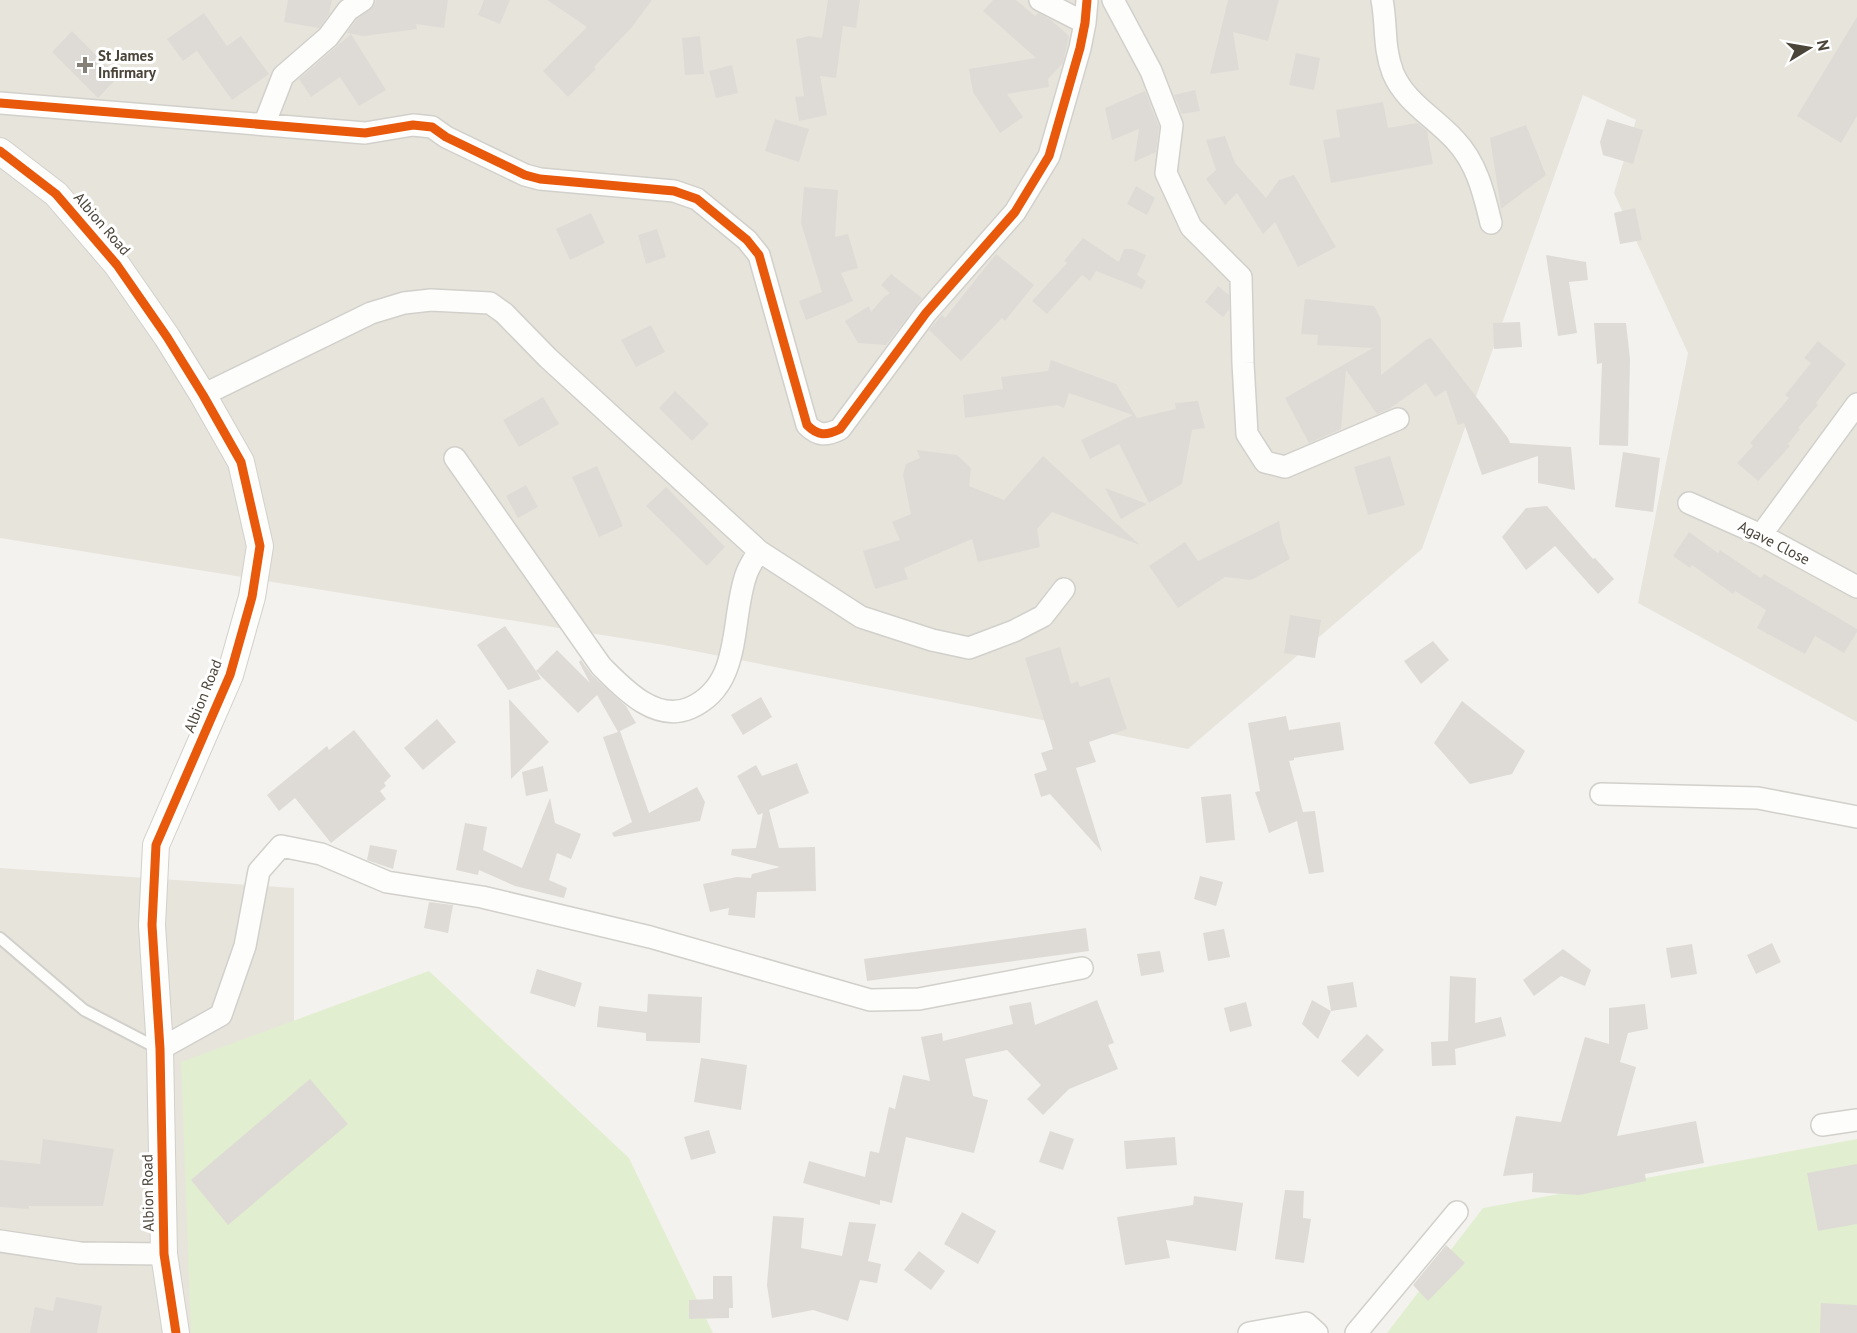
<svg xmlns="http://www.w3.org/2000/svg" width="1857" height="1333" font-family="'PT Sans',sans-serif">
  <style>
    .residential { fill: #e7e4dc }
    .green { fill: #e1eecf }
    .building { fill: #dedbd6 }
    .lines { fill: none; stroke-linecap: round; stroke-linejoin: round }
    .service-casing { stroke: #d2d0cb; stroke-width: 14 }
    .minor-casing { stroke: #d2d0cb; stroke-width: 24 }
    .tertiary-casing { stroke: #d2d0cb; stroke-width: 28 }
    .service { stroke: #fdfdfc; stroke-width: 10 }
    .minor { stroke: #fdfdfc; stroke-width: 21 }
    .tertiary { stroke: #fdfdfc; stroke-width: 26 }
    .cycleway-casing { stroke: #fff; stroke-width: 13 }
    .cycleway { stroke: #e8590c; stroke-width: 9 }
    .poi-dot { fill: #868178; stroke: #fff; stroke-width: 2 }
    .labels { text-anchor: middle; stroke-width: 6; stroke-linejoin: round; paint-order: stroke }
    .poi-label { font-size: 15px; font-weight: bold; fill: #4b4439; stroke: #fff; text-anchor: start }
    .street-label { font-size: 15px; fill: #4b4439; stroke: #fff }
  </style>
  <rect width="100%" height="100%" fill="#f4f2ee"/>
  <path class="residential" d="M0,0H1857V722L1638,603L1688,353L1614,193L1636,120L1583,95L1422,549L1188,749L664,645L0,538Z
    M0,868L294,888V1333H0Z"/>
  <path class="green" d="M429,971L629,1158L713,1333H191L181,1062Z
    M1857,1139V1333H1387L1483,1208Z"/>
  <path class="building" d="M288,0H332L329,14L319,28L284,22Z
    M376,0H448L444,28L416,24L417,29L364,36L347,33L357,19L374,6Z
    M484,0H510L500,24L478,15Z
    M547,0H652L632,27L594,67L596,69L568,97L543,71L587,27Z
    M828,0H860L856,28L843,26L836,78L820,76L827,115L799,121L795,97L804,96L796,39L809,36L822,38Z
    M993,0H1016L1035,16L1038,13L1051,20L1069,36L1063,63L1048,79L1049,87L1007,94L1023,117L1000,133L973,92L969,69L1036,58L983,11Z
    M1228,0H1279L1268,41L1233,32L1239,70L1210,74Z
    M204,13L227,46L241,36L269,74L232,100L197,51L183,61L167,39Z
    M1857,17V116L1841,143L1797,116Z
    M72,31L118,77L98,98L52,52Z
    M351,34L386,90L359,106L340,77L311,97L299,79Z
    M700,36L704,74L685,75L682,38Z
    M1296,53L1320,58L1314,90L1289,85Z
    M732,65L738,93L716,98L709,71Z
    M1195,90L1200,111L1182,114L1174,95Z
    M1145,91L1159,127L1156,152L1134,162L1139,129L1112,140L1105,108Z
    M1383,102L1388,128L1417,123L1427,131L1433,164L1331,183L1323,140L1340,137L1336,110Z
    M775,119L809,129L799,162L765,151Z
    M1607,119L1643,130L1633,164L1603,155L1600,142Z
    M1526,125L1546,175L1501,209L1490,138Z
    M1225,136L1235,163L1266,198L1279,180L1294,175L1336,247L1298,267L1275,222L1263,234L1237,193L1225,205L1206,179L1216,170L1206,140Z
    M1136,186L1155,198L1147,215L1127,204Z
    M804,187L838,190L835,237L848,234L858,268L841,273L853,301L806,320L799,301L822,292L801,223Z
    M1635,208L1642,240L1620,244L1614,213Z
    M591,213L605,243L570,260L556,229Z
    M657,229L666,257L646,264L638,235Z
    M1083,238L1119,262L1124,249H1132L1146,255L1137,275L1146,281L1142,289L1096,271L1090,281L1082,275L1047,314L1032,301L1067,263L1064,261Z
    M996,254L1034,285L1005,321L1002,318L961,361L929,330L942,315L945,318Z
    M1546,255L1586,262L1588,280L1569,282L1577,333L1558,336Z
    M891,274L922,298L886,345L858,343L845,321L869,306L871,312L884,297L890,293L881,285Z
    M1218,286L1229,295V310L1223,317L1205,302Z
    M1305,299L1374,306L1381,319V375L1427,339L1431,338L1508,438L1510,443L1571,447L1575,490L1538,483V456L1482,475L1464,423L1458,425L1446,390L1435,397L1426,383L1389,409L1377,414L1346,370L1341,429L1309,443L1285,398L1373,348L1317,345L1318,335L1301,334Z
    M1520,322L1522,347L1494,349L1493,323Z
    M1594,323H1626L1630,359L1628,446L1599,445L1602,363L1597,364Z
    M651,325L665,352L636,367L621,340Z
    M1818,341L1846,364L1816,403L1818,405L1798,428L1800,429L1788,444L1790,446L1758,481L1737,463L1753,446L1750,443L1789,398L1785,395L1811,363L1804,358Z
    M1051,360L1116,384L1137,418L1176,409L1175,403L1198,401L1205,428L1192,430L1182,484L1149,503L1119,444L1090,459L1081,440L1133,415L1069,393L1064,408L1057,405L965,418L963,395L1003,389L1001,377L1048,371Z
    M675,391L709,424L692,441L659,408Z
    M543,397L559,424L519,447L503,420Z
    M917,450L957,455L971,468L969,486L1004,500L1043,456L1140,545L1052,512L1037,529L1040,547L978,562L972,539L904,568L908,579L875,589L863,551L900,540L892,522L911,514L903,475L906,464L920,458Z
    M1623,452L1660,458L1653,512L1615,507Z
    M1390,456L1405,505L1368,515L1354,467Z
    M597,466L623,526L599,537L572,477Z
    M526,485L538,507L518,518L506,496Z
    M666,487L725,547L707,566L646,506Z
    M1105,488L1147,504L1121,519Z
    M1547,506L1593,559L1595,558L1614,579L1598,594L1555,546L1526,570L1502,537L1526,508Z
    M1279,521L1283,542L1290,559L1251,580L1225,577L1178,608L1149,566L1185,542L1198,561Z
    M1689,532L1718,553L1720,550L1761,578L1764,574L1857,629V632L1844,653L1815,636L1805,654L1757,628L1766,610L1735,591L1733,594L1692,565L1690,568L1673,556Z
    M1290,615L1321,620L1315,658L1284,653Z
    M505,626L536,671L557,650L590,683L579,662L581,660L592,675L626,706L636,723L620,731L649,813L697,787L705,802L700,821L614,837L612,833L632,822L603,737L618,732L597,695L578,713L536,671L541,679L508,690L477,645Z
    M1433,641L1449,660L1421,684L1404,661Z
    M1060,647L1071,684L1078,681L1080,687L1109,677L1127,729L1089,742L1096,762L1076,768L1102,852L1050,794L1041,797L1034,774L1047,770L1041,753L1053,749L1025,658Z
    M761,697L772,717L743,735L731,715Z
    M509,699L549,742L511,779Z
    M1462,701L1525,751L1512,774L1470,784L1434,743Z
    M1286,716L1289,730L1340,722L1344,750L1294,758V760L1289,761L1303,812L1315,811L1324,872L1309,874L1297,821L1269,833L1255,792L1260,791L1248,723Z
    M437,719L456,742L423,770L404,748Z
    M354,730L391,776L384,783L386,786L380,791L386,799L331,843L295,798L279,811L267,795L327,746L329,750Z
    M797,763L809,793L769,810L779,848L815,847L816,891L757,892L755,918L728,915L729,908L710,912L703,884L737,877L751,878L752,874L780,867L731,855L732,849L756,848L763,813L758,815L737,776L756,765L762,776Z
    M543,766L548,791L526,796L522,772Z
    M1231,794L1235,840L1206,843L1201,797Z
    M550,798L555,823L581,834L571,859L557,853L549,880L567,888L564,898L515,886L479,870L478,875L456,870L465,823L487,827L483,850L522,868Z
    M370,845L397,850L393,869L367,860Z
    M1200,876L1223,882L1216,906L1194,899Z
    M429,902L453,905L448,933L424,928Z
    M1086,928L1089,951L867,981L864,959Z
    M1224,929L1230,957L1208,961L1203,933Z
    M1772,943L1781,962L1756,974L1747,955Z
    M1692,944L1697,974L1671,978L1666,948Z
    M1563,949L1591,970L1585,986L1561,976L1534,996L1523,980Z
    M1160,951L1164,972L1141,976L1137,954Z
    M537,969L582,983L575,1007L530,993Z
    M1450,976L1476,978L1475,1023L1501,1017L1506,1036L1455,1049L1456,1065L1432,1066L1431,1042L1448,1041Z
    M1353,982L1357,1007L1331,1011L1327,986Z
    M648,994L702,997L700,1043L646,1041V1033L597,1027L599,1006L647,1012Z
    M1097,1000L1114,1043L1108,1045L1118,1069L1069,1089L1043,1115L1027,1099L1041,1085L1007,1050L965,1059L973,1096L988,1100L974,1153L906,1137L892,1203L880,1200V1205L803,1183L809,1161L865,1177L870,1151L879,1153L889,1107L895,1109L903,1075L930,1081L921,1037L942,1033L943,1041L1013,1024L1009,1006L1031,1002L1035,1025Z
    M1312,1000L1331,1011L1318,1039L1302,1024Z
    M1246,1002L1252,1026L1230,1032L1224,1008Z
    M1645,1004L1648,1029L1628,1033L1620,1062L1636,1067L1617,1136L1696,1121L1704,1163L1645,1174L1646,1181L1579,1195L1532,1192L1533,1173L1503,1176L1516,1116L1561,1122L1585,1037L1609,1044V1008Z
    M1367,1034L1384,1050L1358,1077L1341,1061Z
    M701,1058L747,1065L741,1110L694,1102Z
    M310,1079L348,1124L228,1225L191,1180Z
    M709,1130L716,1153L691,1160L684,1137Z
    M1050,1131L1074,1139L1063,1170L1039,1162Z
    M1175,1137L1177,1165L1126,1169L1124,1141Z
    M43,1139L114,1149L103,1206H29V1209L0,1207V1160L40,1164Z
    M1857,1164V1224L1818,1231L1807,1173Z
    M1285,1190L1304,1191L1303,1218L1311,1219L1304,1263L1275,1259Z
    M1194,1196L1243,1203L1236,1251L1166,1240L1170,1258L1125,1265L1117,1217L1193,1205Z
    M962,1212L996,1231L978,1264L944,1244Z
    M773,1216L804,1218L801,1248L842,1256L849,1222L876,1224L868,1261L881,1264L877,1283L860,1280L848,1321L813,1310L772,1318L767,1285Z
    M1446,1245L1465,1263L1428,1301L1413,1285Z
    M919,1251L945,1271L931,1290L904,1270Z
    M713,1276H732L733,1308H729V1318L689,1319V1300L713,1299Z
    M56,1297L102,1306L97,1333H30L35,1307L53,1311Z
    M1821,1303L1857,1305V1333H1820Z"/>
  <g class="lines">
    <g class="service-casing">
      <path id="service" d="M0,938L84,1010L159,1049"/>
    </g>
    <g class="minor-casing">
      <path id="minor" d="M1040,0L1085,23
        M1113,0L1151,71L1172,125L1166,173L1191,227L1241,277L1243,363L1247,434L1265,462L1285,467L1398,419
        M1382,0C1387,25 1383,47 1393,73C1405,102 1434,117 1455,140C1477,163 1484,194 1491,223
        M0,103L365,133L413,125L432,127L446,137L525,175L540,179L674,191L697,199L747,240L759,255L807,425C818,436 826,436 840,429L926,313L1015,212L1049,156L1080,48L1085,23L1087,0
        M264,125L283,76L328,37L348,10L363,0
        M203,395L371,313L404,303L431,300L490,303L504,313L548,358L759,551L861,617L932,640L969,648L1014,631L1043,616L1064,589
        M455,458L601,666C623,688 655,723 690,708C743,685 730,621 746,575C749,566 754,559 759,551
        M1689,503L1761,535L1857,587
        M1761,535L1857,404
        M1601,794L1758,798L1857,817
        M160,1049L221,1015L245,946L259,871L281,846L321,854L387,882L482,897L650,937L870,1000L919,999L1082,968
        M1822,1125L1857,1120
        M0,1241L80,1253L164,1254
        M1249,1333L1306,1323L1317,1333
        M1356,1333L1457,1212"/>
    </g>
    <g class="tertiary-casing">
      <path id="tertiary" d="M0,151L56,194L117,265L167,337L203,395L241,462L260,546L252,597L230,675L156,845L152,925L160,1049L164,1254L176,1333"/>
    </g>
    <use href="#service" class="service"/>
    <use href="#minor" class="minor"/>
    <use href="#tertiary" class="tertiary"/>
    <g class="cycleway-casing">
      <path id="cycleway" d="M0,103L365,133L413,125L432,127L446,137L525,175L540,179L674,191L697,199L747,240L759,255L807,425C818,436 826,436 840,429L926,313L1015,212L1049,156L1080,48L1085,23L1087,0
        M0,151L56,194L117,265L167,337L203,395L241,462L260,546L252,597L230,675L156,845L152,925L160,1049L164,1254L176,1333"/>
    </g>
    <use href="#cycleway" class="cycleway"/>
  </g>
  <path class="poi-dot" d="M82 56h6v6h6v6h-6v6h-6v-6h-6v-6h6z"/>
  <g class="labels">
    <g class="poi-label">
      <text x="98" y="61">St James<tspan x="98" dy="17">Infirmary</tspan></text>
    </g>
    <g class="street-label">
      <text transform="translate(102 224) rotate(49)" y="5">Albion Road</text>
      <text transform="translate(1774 543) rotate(27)" y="5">Agave Close</text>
      <text transform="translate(203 696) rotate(-68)" y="5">Albion Road</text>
      <text transform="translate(148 1193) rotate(-91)" y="5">Albion Road</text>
    </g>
  </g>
  <g transform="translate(1809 48) rotate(79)" stroke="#ffffff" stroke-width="4.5" paint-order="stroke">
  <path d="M0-4.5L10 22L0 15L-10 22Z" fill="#4b4439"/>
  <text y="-9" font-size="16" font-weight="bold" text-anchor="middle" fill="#4b4439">N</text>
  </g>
</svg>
